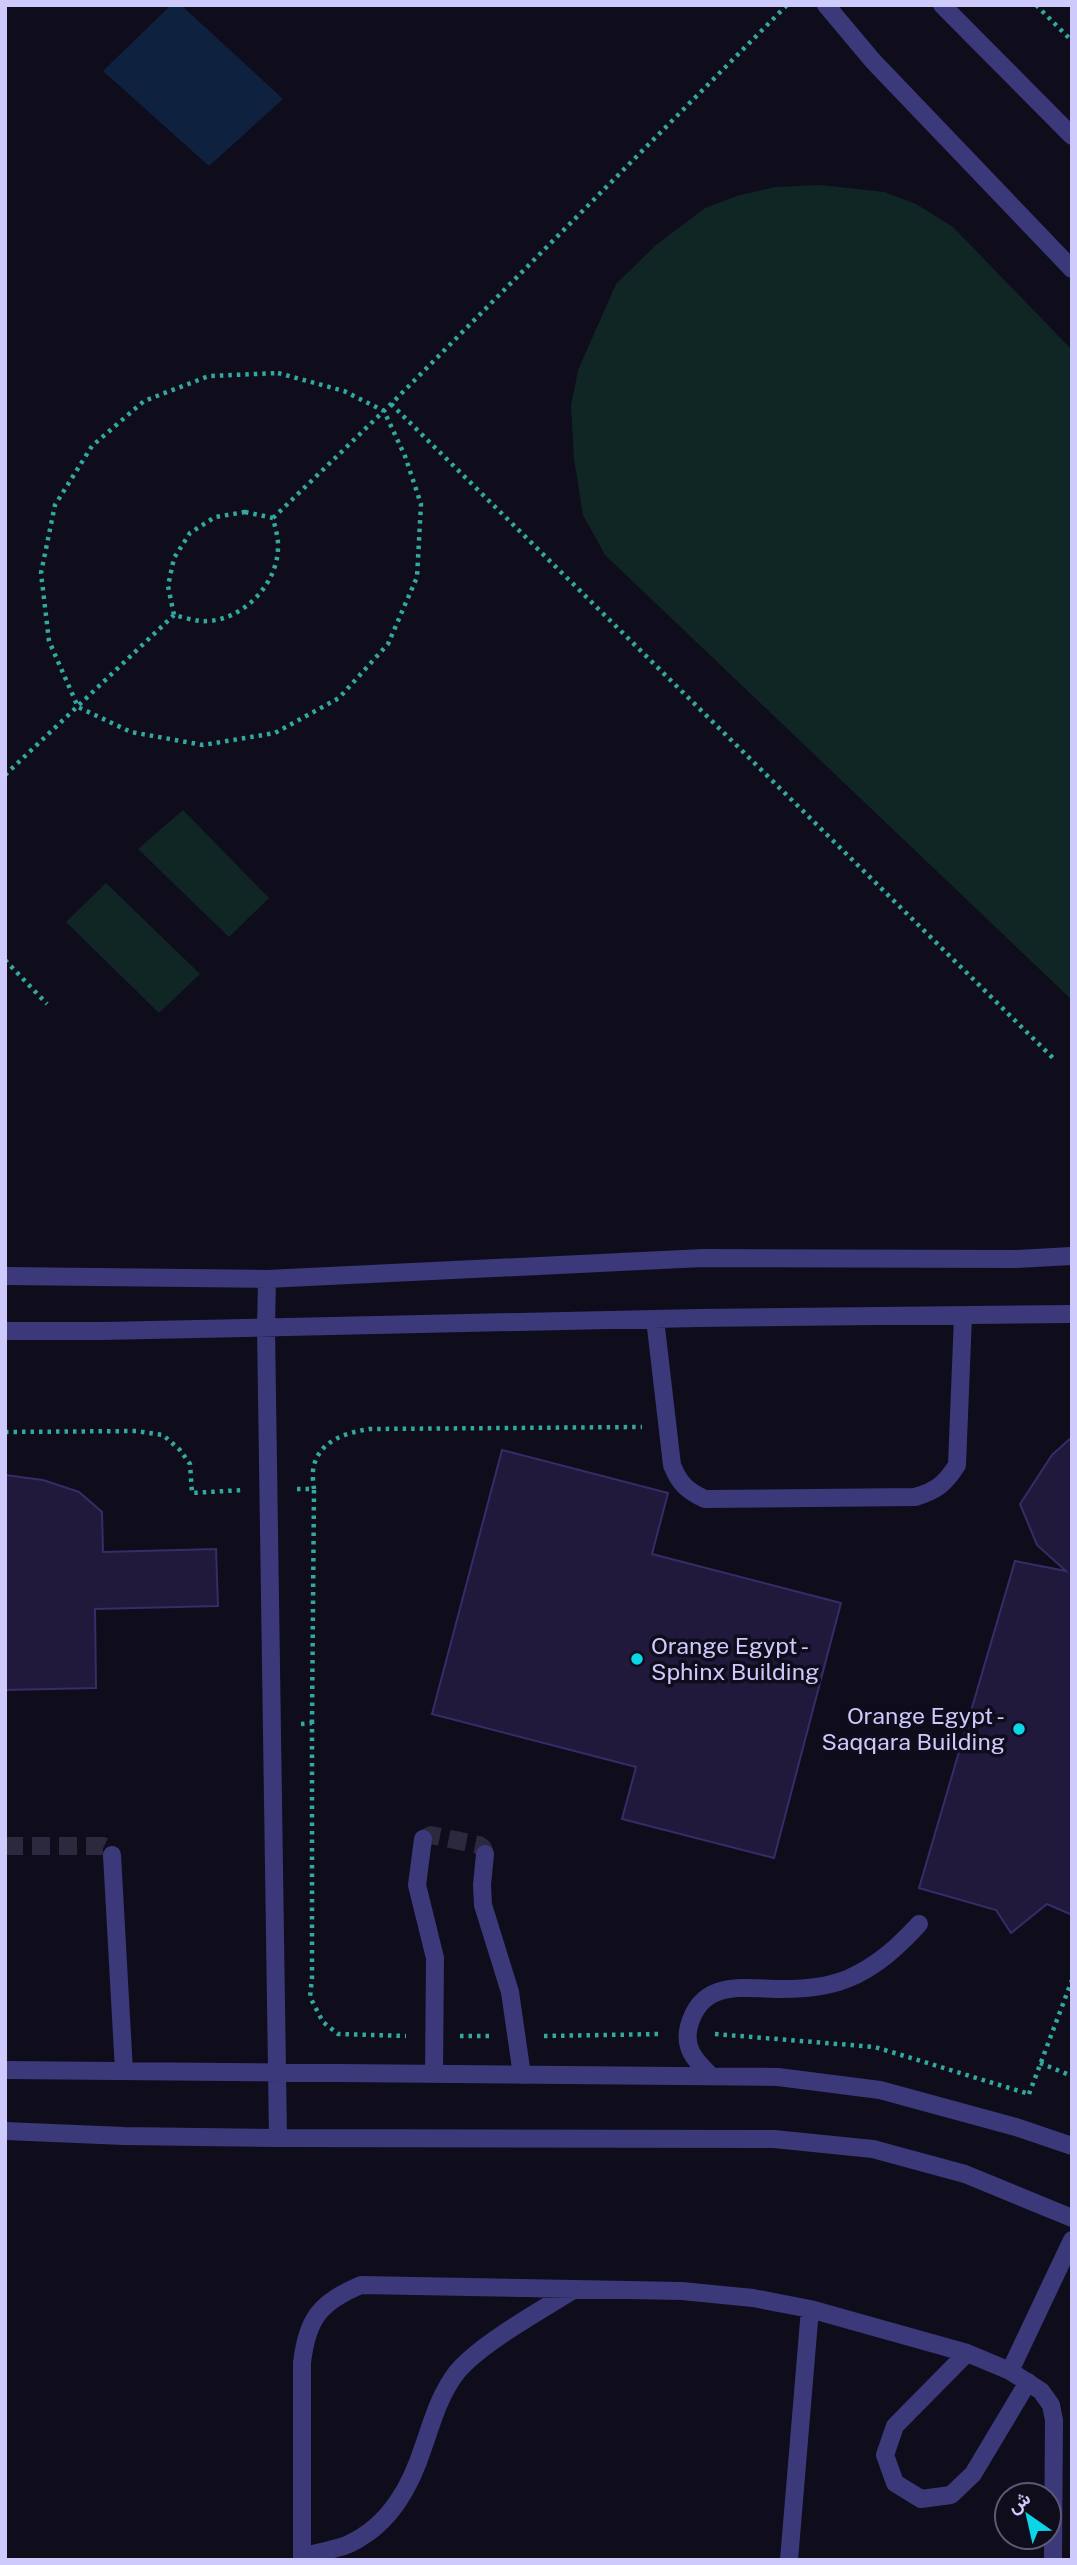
<svg xmlns="http://www.w3.org/2000/svg" width="1077" height="2565" font-family="'Public Sans',Vazirmatn,sans-serif">
  <style>
    .green { fill: #102624 }
    .water { fill: #0e223f }
    .building { fill: #20193c; stroke: #372c67; stroke-width: 2 }
    .lines { fill: none; stroke-linecap: round; stroke-linejoin: round }
    .minor-tunnel { stroke: #2c283e; stroke-width: 18; stroke-dasharray: 18 9; stroke-linecap: butt }
    .path { stroke: #32a89f; stroke-width: 4.5; stroke-dasharray: 3.5 5; stroke-linecap: butt }
    .minor { stroke: #3b3979; stroke-width: 18 }
    .poi-dot { fill: #0bd6e7; stroke: #0f0c1c; stroke-width: 2.5 }
    .labels { text-anchor: middle; stroke-width: 7; stroke-linejoin: round; paint-order: stroke }
    .poi-label { font-size: 23px; fill: #cfcafc; stroke: #0f0c1c; text-anchor: start }
  </style>
  <rect width="100%" height="100%" fill="#0f0c1c"/>
  <path class="green" d="M820,185L884,192L916,204L953,227L1072,350V1000L605,555L583,515L574,459L571,406L578,370L616,284L656,245L705,208L737,196L775,187Z
    M183,810L269,898L229,937L138,849Z
    M106,883L200,974L159,1013L66,922Z"/>
  <path class="water" d="M171,5H181L283,99L209,166L103,71Z"/>
  <path class="building" d="M1072,1437V1915L1047,1904L1011,1933L996,1910L919,1888L1015,1561L1066,1571L1037,1545L1020,1504L1052,1455Z
    M502,1450L668,1493L652,1554L841,1603L774,1858L622,1819L636,1767L432,1714Z
    M5,1475L43,1480L79,1492L102,1512L103,1552L216,1549L218,1606L95,1609L96,1688L5,1690Z"/>
  <g class="lines">
    <path class="minor-tunnel" d="M423,1839L431,1835L479,1845L483,1848L485,1854
      M5,1846H103L109,1849L112,1855"/>
    <path class="path" d="M1036,5L1072,41
      M278,373L344,391L384,411L405,456L421,504L417,577L388,644L339,698L275,733L203,745L131,732L78,707L49,641L41,573L55,505L92,446L144,401L209,376Z
      M391,404L1055,1060
      M245,512L273,518C275,527 278,536 278,545C279,585 240,624 200,621C192,620 182,617 174,615L168,586L174,558L190,533L215,517Z
      M273,518L391,404L787,5
      M5,775L174,615
      M5,960L47,1004
      M5,1432L136,1431L163,1435L180,1450L190,1464L192,1493L243,1490
      M297,1489H314C313,1482 312,1472 314,1465C321,1440 346,1433 369,1429L642,1427
      M312,1723L314,1489
      M301,1724L312,1723V1978L310,1997L323,2022L338,2034L406,2036
      M715,2034L875,2047L1029,2094
      M460,2036H490
      M544,2036L661,2034
      M1040,2063L1072,2076
      M1029,2094L1072,1980"/>
    <path class="minor" d="M826,5L873,61L1072,269
      M942,5L1072,136
      M5,1276L267,1279L703,1258L1016,1259L1072,1256
      M267,1279L266,1328L278,2138
      M655,1319L672,1465C679,1483 687,1491 705,1499L915,1497C936,1491 945,1484 957,1465L963,1316
      M5,1331H102L698,1318L1072,1314
      M423,1839L417,1885L435,1958L434,2074
      M485,1854L482,1885L483,1905L510,1992L522,2075
      M112,1855L124,2071
      M5,2070L778,2077L880,2090L1016,2127L1072,2146
      M711,2076C696,2061 683,2049 689,2026C702,1978 745,1989 783,1989C805,1989 827,1987 847,1979C876,1967 898,1947 919,1924
      M5,2131L124,2136L278,2138L774,2139L873,2149L965,2174L1072,2218
      M967,2353L895,2426L885,2455L895,2483L921,2499L951,2495L973,2474L1028,2382
      M1010,2371L1072,2240
      M302,2557C317,2552 335,2550 349,2544C390,2525 411,2486 424,2445C433,2419 440,2394 457,2372C481,2343 542,2310 575,2289
      M302,2560V2363C307,2319 320,2302 361,2285L682,2291L753,2298L810,2309L967,2353L1010,2371L1041,2391L1051,2405L1054,2420L1053,2560
      M789,2560L810,2309"/>
  </g>
  <g class="poi-dot">
    <circle cx="637" cy="1659" r="7"/>
    <circle cx="1019" cy="1729" r="7"/>
  </g>
  <g class="labels">
    <g class="poi-label">
      <text x="651" y="1654">Orange Egypt -<tspan x="651" dy="26">Sphinx Building</tspan></text>
      <text x="1005" y="1724" text-anchor="end">Orange Egypt -<tspan x="1005" dy="26">Saqqara Building</tspan></text>
    </g>
  </g>
  <rect width="1077" height="2565" fill="none" stroke="#cfcafc" stroke-width="14"/>
  <g transform="translate(1028 2516) rotate(326)"><circle r="33" fill="#0f0c1c" stroke="#5c5876" stroke-width="2"/>
  <path d="M0-5L12 26L0 18L-12 26Z" fill="#0bd6e7"/>
  <text y="-10" font-size="19" font-weight="bold" text-anchor="middle" fill="#cfcafc">ش</text>
  </g>
</svg>
